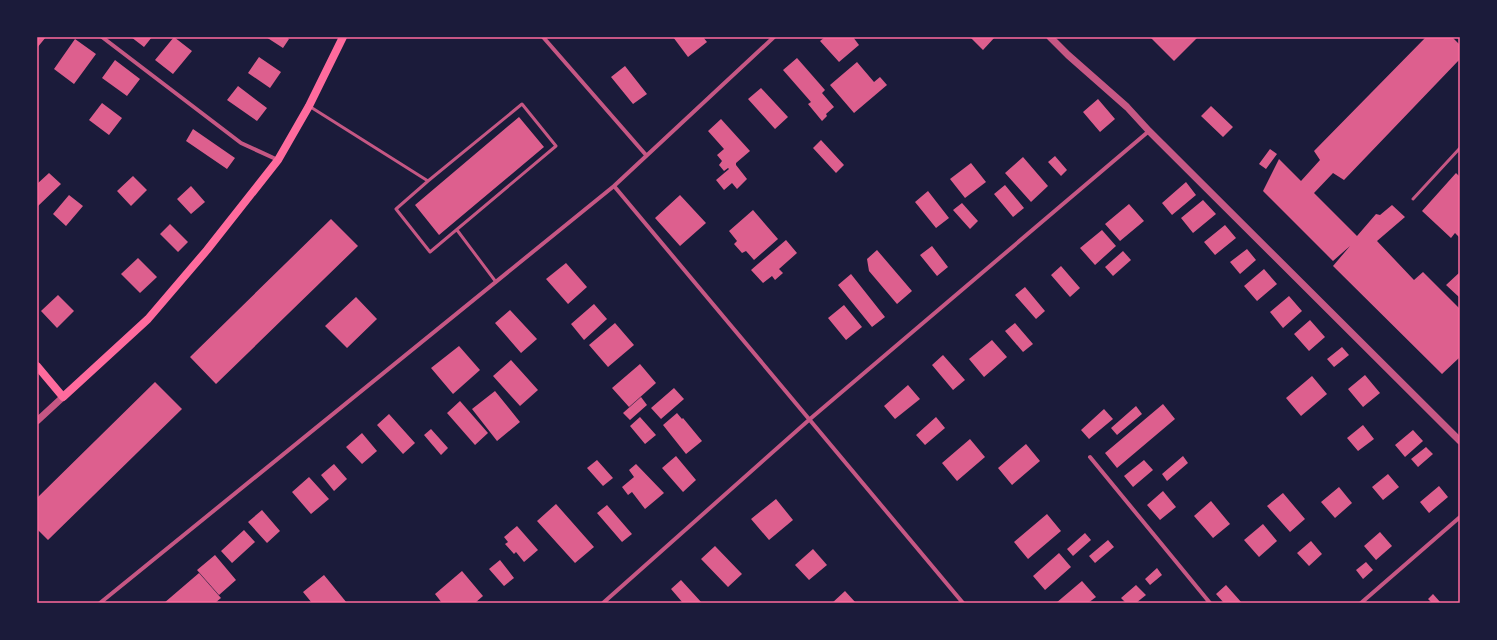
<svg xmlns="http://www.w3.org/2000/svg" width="1497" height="640" font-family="'PT Sans',sans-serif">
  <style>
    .building { fill: #dd5f8e }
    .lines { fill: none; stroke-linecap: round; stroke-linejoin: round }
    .service { stroke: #c65784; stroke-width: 3 }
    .minor { stroke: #c65784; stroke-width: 4 }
    .tertiary { stroke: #c65784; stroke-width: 7 }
    .secondary { stroke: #ff6b9d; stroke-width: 8 }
    .neatline { fill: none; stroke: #ff6b9d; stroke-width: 1.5 }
  </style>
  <rect width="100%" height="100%" fill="#1b1b3a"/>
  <path class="building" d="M37,37H46L37,48Z
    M131,37H152L144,47Z
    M174,37L192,51L173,74L155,60Z
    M266,37H286L289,39L283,48Z
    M673,37H703L707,42L688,57Z
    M825,37H853L859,45L839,62L820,41Z
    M970,37H995L983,50Z
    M1150,37H1198L1174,61Z
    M1426,37H1452L1460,45V59L1344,180L1333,173L1314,193L1357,236L1376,214L1380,215L1392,205L1405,217L1377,241L1414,280L1423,272L1460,309V357L1442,374L1333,266L1350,246L1333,261L1263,191L1279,159L1301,181L1320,160L1314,151Z
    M75,39L96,54L74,84L54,69Z
    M259,57L281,72L270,88L248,73Z
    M797,58L825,90L822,93L834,107L826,114L827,116L822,121L808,104L811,102L783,70Z
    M115,60L140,79L127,96L102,78Z
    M857,62L874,82L880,77L887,85L854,113L830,85Z
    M625,66L647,94L633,104L611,77Z
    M238,86L267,108L257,121L227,100Z
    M761,88L788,117L775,129L748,99Z
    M1098,99L1115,119L1100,132L1083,112Z
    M102,103L122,118L109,135L89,120Z
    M1211,106L1233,127L1223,137L1201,116Z
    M519,117L544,147L439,235L415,205Z
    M721,119L750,151L736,163V165L747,179L737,189L732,183L724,190L716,180L729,169L728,168L724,171L719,165L722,161L717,155L724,149L708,131Z
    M193,129L235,158L227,169L186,141Z
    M821,140L844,165L836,173L813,148Z
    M1270,149L1277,154L1266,169L1259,164Z
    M1055,156L1067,170L1061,176L1048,162Z
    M1023,157L1048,186L1031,202L1005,173Z
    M971,163L986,182L965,198L950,179Z
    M49,173L61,184L37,207V184Z
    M1456,173L1460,177V238L1455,233L1451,238L1422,211Z
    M133,176L147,190L131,206L117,191Z
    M1186,182L1196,195L1172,215L1162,203Z
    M1005,185L1024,208L1013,217L994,194Z
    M191,186L205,202L191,214L177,199Z
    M928,191L949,218L936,228L915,202Z
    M69,195L83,206L66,226L53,214Z
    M680,195L706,223L680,246L655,218Z
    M1203,200L1216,214L1193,233L1181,218Z
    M962,203L978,221L970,229L953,210Z
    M1129,204L1144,221L1120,241L1105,224Z
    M753,210L778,239L754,260L746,251L742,253L734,244L737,241L729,231Z
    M331,219L358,246L216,384L190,357Z
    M170,224L188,242L178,252L160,234Z
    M1225,225L1236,238L1215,255L1204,242Z
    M1102,230L1116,246L1095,265L1080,248Z
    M786,240L797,253L779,269L783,273L775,280L772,276L763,283L751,270Z
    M932,246L948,267L937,276L920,255Z
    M1247,249L1256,260L1240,274L1230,262Z
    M877,250L912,291L897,304L869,271L867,259Z
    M1123,251L1131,260L1113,276L1105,267Z
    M138,258L157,277L140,293L121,274Z
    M566,263L587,287L568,304L546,279Z
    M1061,266L1080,288L1070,297L1051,275Z
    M1264,269L1277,284L1257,301L1244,286Z
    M1460,272V298L1446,285Z
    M851,274L885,317L872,327L838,285Z
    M1025,287L1045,311L1036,319L1015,295Z
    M58,295L74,311L57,328L41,311Z
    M1289,296L1302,311L1283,328L1270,312Z
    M356,297L377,319L347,348L325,326Z
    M594,304L607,319L584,340L571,324Z
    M844,305L862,327L846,340L828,318Z
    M510,310L537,339L521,353L495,323Z
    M1310,320L1325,337L1309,351L1294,334Z
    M615,323L634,345L608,367L589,345Z
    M1015,323L1033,344L1023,352L1005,331Z
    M992,340L1007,357L984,377L969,359Z
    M459,346L480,370L453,394L431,368Z
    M1342,347L1349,355L1334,367L1327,359Z
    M943,355L965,380L953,390L932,365Z
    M511,360L538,390L520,406L493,376Z
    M640,364L656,383L629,407L612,388Z
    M1365,375L1380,393L1363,407L1348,389Z
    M1312,376L1327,394L1301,416L1286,398Z
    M155,382L182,409L48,540L37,529V498Z
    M908,385L920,399L895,419L884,406Z
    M674,388L684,399L661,419L651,408Z
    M495,391L520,422L497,441L472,409Z
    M641,397L647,405L630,420L623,413Z
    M460,401L488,433L475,445L447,413Z
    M1163,404L1175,419L1117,468L1105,453Z
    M1136,406L1142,414L1117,435L1111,428Z
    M1104,409L1113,419L1089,439L1081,430Z
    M677,413L682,419L683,418L702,441L686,454L663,425Z
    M389,414L415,443L403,454L377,425Z
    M640,417L656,435L645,444L630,426Z
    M936,417L945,428L925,445L916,435Z
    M1363,425L1374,439L1358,451L1347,438Z
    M431,429L448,448L441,455L424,435Z
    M1413,430L1423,441L1405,457L1395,445Z
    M362,433L377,451L362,464L346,447Z
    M970,439L985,457L957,481L942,463Z
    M1026,444L1040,461L1012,485L998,468Z
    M1426,447L1433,454L1418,467L1411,459Z
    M676,456L696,480L683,492L662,468Z
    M1183,456L1188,463L1167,481L1162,474Z
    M597,460L613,478L603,486L587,468Z
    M1144,460L1153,470L1133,487L1124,476Z
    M334,464L347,479L334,491L321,475Z
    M636,464L664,493L645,509L632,492L628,495L622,487L634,477L629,470Z
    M1388,474L1399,487L1383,500L1372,487Z
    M309,477L329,499L311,514L292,492Z
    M1439,486L1448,497L1429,513L1420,502Z
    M1339,487L1352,503L1335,518L1321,502Z
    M1163,491L1176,507L1160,520L1147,505Z
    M1283,493L1305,519L1290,532L1267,506Z
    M776,499L793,520L769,540L751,519Z
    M1211,501L1230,524L1213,538L1194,516Z
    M556,504L594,547L575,563L537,521Z
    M607,505L632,534L622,542L597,513Z
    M262,510L280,531L267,543L248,522Z
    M1047,514L1061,531L1028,559L1014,542Z
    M1263,524L1277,541L1259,557L1244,540Z
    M517,526L538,550L524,562L516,552L514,554L505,544L508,542L504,537Z
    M244,530L255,542L232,563L221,551Z
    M1380,532L1392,546L1376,560L1364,546Z
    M1085,533L1091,540L1073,556L1067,549Z
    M1108,540L1114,547L1095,563L1089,556Z
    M1311,541L1322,554L1309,566L1297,553Z
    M715,546L742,574L728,587L701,559Z
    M813,549L827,565L809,580L795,565Z
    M1059,553L1071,567L1045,590L1033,576Z
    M215,555L236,580L219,595L197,570Z
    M500,560L514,578L504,586L489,569Z
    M1366,562L1373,570L1363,579L1356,570Z
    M1157,568L1162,575L1150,585L1145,579Z
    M462,571L483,596L475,603H442L435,594Z
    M199,573L221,598L215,603H164Z
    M324,575L347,603H312L303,592Z
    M681,580L702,603H683L671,589Z
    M1082,581L1096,597L1088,603H1056Z
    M1136,585L1146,595L1136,603H1126L1121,598Z
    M1226,585L1242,603H1224L1216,594Z
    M845,591L856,603H832Z
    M1433,594L1441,603H1432L1428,599Z"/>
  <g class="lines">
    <path class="service" d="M309,106L428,181L522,104L556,146L430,252L396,209L428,181
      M1413,199L1460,148
      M457,230L496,282"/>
    <path class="minor" d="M102,37L241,143L278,160
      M543,37L646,155
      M614,186L963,603
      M1090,457L1210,603
      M100,603L614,186L774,37
      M603,603L810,419L1149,131
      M1361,603L1460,517"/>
    <path class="tertiary" d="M1050,37L1068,55L1127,107L1149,131L1460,441
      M37,421L63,397"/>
    <path class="secondary" d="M37,366L63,397L148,319L207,250L278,160L309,106L343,37"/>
  </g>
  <rect width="1497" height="640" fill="none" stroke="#1b1b3a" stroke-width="76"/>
  <rect x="38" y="38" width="1421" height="564" class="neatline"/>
</svg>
